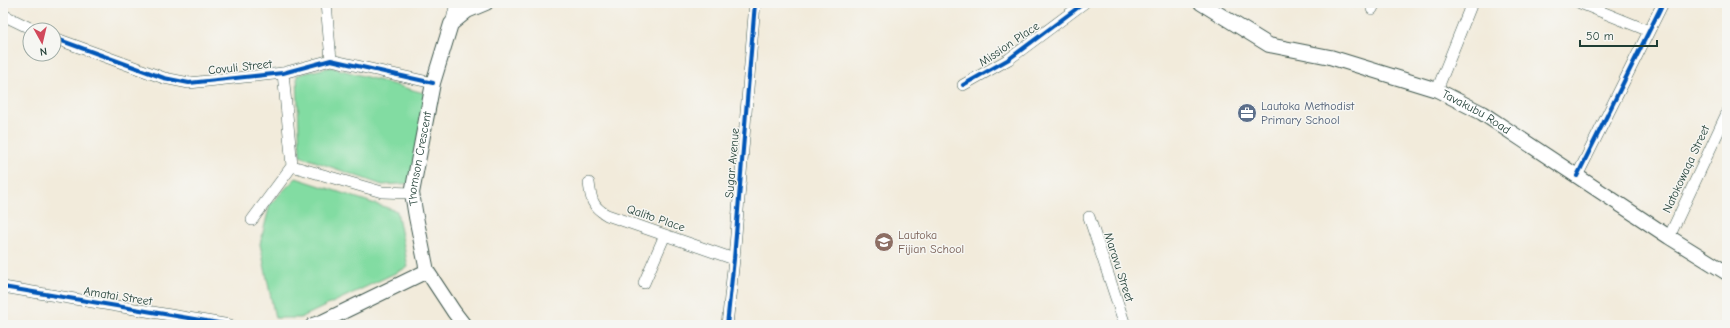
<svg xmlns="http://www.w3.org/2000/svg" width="1730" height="328" font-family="'Comic Neue',sans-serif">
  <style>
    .green { fill: #82dca2; stroke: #508c6b }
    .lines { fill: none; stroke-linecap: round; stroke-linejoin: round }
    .minor-casing { stroke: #3f574d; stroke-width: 12 }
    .major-casing { stroke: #3f574d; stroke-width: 16 }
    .minor { stroke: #fff; stroke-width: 11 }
    .major { stroke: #fff; stroke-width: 14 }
    .cycleway-casing { stroke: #f6f6f2; stroke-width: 6 }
    .cycleway { stroke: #0057b8; stroke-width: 4 }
    .labels { text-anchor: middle; stroke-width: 3; stroke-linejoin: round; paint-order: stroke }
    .street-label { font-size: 12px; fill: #1f3d34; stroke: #f6f6f2 }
    .service-label { font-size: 12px; fill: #4e5e75; stroke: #f6f6f2; text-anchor: start }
    .education-label { font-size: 12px; fill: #785e54; stroke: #f6f6f2; text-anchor: start }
  </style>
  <rect width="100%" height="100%" fill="#f6f6f2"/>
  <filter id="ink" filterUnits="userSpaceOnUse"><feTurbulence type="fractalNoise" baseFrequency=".025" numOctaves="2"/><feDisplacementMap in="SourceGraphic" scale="8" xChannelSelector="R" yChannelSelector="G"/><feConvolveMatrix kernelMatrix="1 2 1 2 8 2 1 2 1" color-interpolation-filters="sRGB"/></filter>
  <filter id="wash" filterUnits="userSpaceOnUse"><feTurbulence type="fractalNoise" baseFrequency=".012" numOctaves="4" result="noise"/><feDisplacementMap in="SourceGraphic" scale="16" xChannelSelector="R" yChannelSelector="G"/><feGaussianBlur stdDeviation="0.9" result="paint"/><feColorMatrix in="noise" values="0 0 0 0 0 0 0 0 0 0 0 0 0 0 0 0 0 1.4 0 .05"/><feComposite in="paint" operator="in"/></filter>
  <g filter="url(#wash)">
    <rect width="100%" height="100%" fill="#f2ebdb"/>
    <path class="green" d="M331,67L438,97L415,183L382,185L300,156L297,75Z
      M296,178L397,211L408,267L300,318H275L260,244L270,204Z"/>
  </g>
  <g filter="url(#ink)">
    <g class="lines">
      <g class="minor-casing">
        <path id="minor" d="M326,3L331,60
          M1580,3L1649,31
          M1372,9L1375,3
          M3,15L34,30
          M451,24L456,3
          M54,38L164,78L189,83L283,73L331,60L433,83
          M283,73L292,166
          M963,85L1009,59L1084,3
          M1437,90L1472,3
          M292,166L382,192L412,193
          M1577,176L1663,3
          M589,183C591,199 592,207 607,215L734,259
          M1089,217L1125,325
          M252,220L292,166
          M1669,237L1727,113
          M644,283L665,235
          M3,287L230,325
          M727,325L734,259L755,3"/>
      </g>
      <g class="major-casing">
        <g id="major">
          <path id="s1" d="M1201,3L1269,45L1330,57L1437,90L1482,113L1669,237L1727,273"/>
          <path d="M313,325L322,322L427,271"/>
          <path id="s2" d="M464,325L454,312L427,271L416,217L412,193L433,83L451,24L467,11L486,3"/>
        </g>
      </g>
      <use href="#minor" class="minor"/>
      <use href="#major" class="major"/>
      <g class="cycleway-casing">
        <path id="cycleway" d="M54,38L164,78L189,83L283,73L331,60L433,83
          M963,85L1009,59L1084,3
          M1577,176L1663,3
          M3,287L230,325
          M727,325L734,259L755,3"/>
      </g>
      <use href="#cycleway" class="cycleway"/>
    </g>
  </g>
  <defs>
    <g id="office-disc" transform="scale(1)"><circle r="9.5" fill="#5c6f8a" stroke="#f6f6f2"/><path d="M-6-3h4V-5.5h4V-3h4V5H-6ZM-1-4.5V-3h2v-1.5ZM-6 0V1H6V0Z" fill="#fff"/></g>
    <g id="school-disc" transform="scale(1)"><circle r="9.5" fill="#8d6e63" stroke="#f6f6f2"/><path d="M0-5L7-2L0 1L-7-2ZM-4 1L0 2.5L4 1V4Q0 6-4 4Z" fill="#fff"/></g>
  </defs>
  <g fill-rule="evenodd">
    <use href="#office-disc" x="1247" y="113"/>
    <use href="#school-disc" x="884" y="242"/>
  </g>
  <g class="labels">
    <g class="street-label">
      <text transform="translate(1009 44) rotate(-34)" y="4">Mission Place</text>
      <text transform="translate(240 67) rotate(-6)" y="4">Covuli Street</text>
      <text dy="4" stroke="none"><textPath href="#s1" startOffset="299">Tavakubu Road</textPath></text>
      <text dy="4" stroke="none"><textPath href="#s2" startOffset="180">Thomson Crescent</textPath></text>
      <text transform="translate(732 163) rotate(-85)" y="4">Sugar Avenue</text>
      <text transform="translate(1686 169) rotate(-65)" y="4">Natokowaqa Street</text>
      <text transform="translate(656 218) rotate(19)" y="4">Qalito Place</text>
      <text transform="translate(1119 267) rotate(72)" y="4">Maravu Street</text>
      <text transform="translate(118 296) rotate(9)" y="4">Amatai Street</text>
    </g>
    <g class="service-label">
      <text x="1261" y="110">Lautoka Methodist<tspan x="1261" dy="14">Primary School</tspan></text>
    </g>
    <g class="education-label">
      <text x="898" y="239">Lautoka<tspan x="898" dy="14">Fijian School</tspan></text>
    </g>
  </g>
  <rect width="1730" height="328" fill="none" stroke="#f6f6f2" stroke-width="16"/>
  <g transform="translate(42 42) rotate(172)"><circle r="19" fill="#f6f6f2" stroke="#a0aca6"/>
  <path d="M0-3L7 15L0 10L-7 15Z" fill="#d1495b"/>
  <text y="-6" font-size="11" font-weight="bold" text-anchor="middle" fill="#1f3d34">N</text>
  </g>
  <path d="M1580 40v6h77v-6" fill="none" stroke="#1f3d34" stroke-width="2"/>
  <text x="1586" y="40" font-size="12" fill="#1f3d34" stroke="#f6f6f2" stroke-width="3" paint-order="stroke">50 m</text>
</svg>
